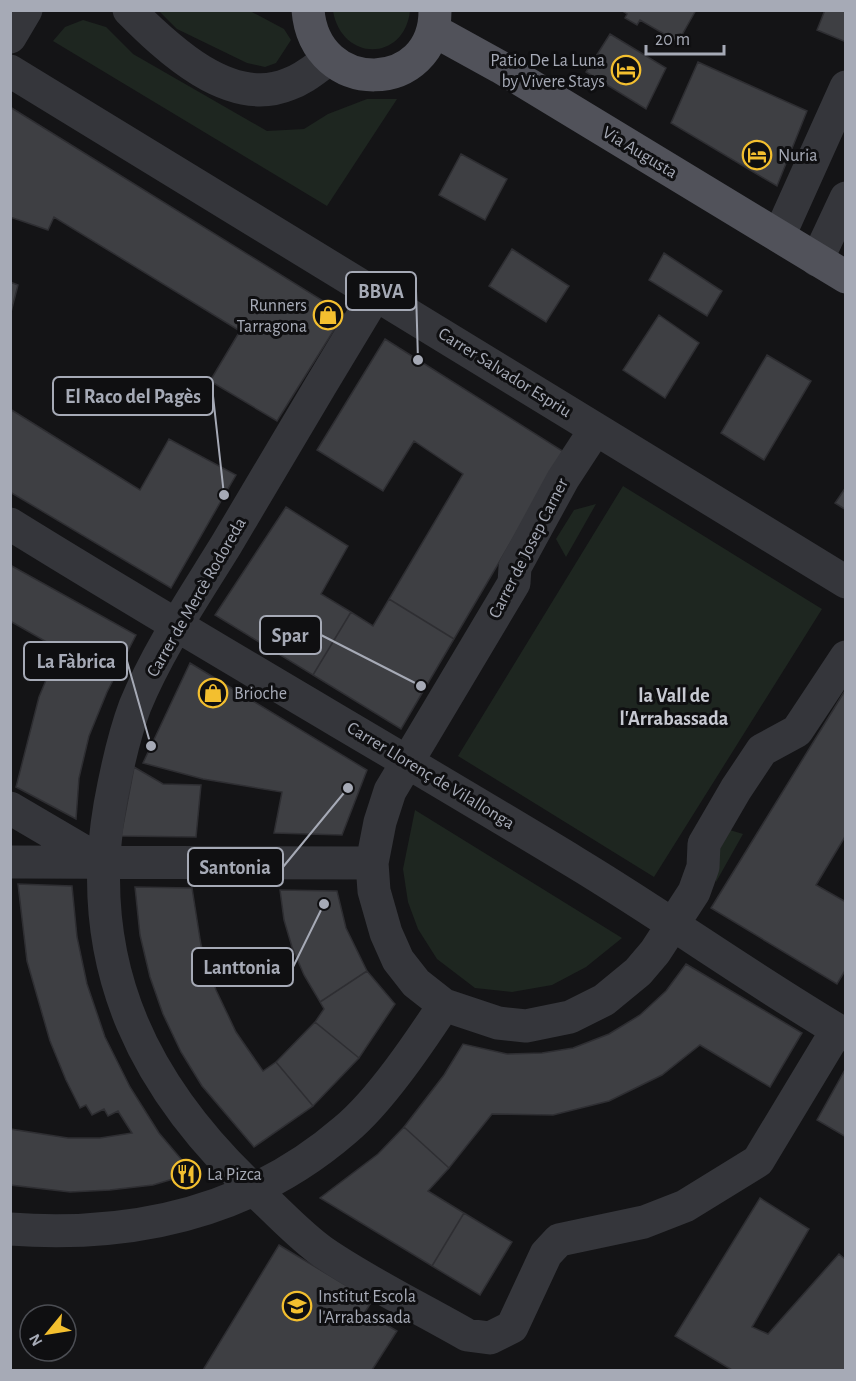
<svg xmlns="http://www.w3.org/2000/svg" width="856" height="1381" font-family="'Alegreya Sans',sans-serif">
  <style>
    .green { fill: #1e2620 }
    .building { fill: #3e3f43; stroke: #2e2e32; stroke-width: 1.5 }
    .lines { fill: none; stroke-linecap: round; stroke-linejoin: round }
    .minor { stroke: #35363b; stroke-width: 33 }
    .major { stroke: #51525a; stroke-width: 33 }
    .labels { text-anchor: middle; stroke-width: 6; stroke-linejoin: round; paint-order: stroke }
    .poi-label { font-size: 18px; fill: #a6aab6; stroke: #0f0f11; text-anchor: start }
    .street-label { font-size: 18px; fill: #a6aab6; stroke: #0f0f11 }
    .neighbourhood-label { font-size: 20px; font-weight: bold; fill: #c7c9d2; stroke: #0f0f11 }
    .leader { fill: none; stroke: #a6aab6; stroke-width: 2 }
    .callout-dot { fill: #a6aab6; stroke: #0f0f11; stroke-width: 2 }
    .callout { fill: #0f0f11; stroke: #a6aab6; stroke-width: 2 }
    .callout-label { font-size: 20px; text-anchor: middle; font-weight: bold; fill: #a6aab6 }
  </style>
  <rect width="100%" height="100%" fill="#141416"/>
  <path class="green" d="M159,11H250L284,29L291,40L276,63L265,67L247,63L177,29Z
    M333,11V10L410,11C404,62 342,62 333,11Z
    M83,20L106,27L133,54L267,131L304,129L328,114L367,99H397L327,206L53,41L65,27Z
    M623,486L822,609L654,877L458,756Z
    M596,504L566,557L556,539L574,510Z
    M415,810L622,938L586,967L552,985L512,992L475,988L437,959L418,929L408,902L403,869Z
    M723,828L743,834L716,882L713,851Z"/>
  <path class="building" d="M621,10H696L678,42L640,20L637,25L625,18L627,14Z
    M825,10H846V42L817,30Z
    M610,34L666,68L646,109L586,72Z
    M698,62L807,111L777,186L671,123Z
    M10,107L344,314L277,421L210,381L240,331L54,217L48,230L10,217Z
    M461,154L507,179L485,220L439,195Z
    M512,249L569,286L546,322L489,286Z
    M664,253L722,291L707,316L649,280Z
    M10,282L18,285L10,316Z
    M659,315L699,343L665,398L623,370Z
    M385,339L564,452L454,639L389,599L463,474L414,441L383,491L317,450Z
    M767,355L811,381L764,460L721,433Z
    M10,409L140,490L169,439L236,475L171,588L10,492Z
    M846,487V510L835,503Z
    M286,507L348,546L321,594L351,612L313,675L215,615Z
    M10,565L136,635L107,692L89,736L79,778L76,819L16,787L39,697L59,649L10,621Z
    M389,599L454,639L401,729L313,675L351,612L373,626Z
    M190,663L367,770L342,835L274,833L282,792L203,779L143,763Z
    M846,689V835L816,885L846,902V969L837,984L711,908Z
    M134,767L163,784L201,785L196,837L121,836Z
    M18,884L72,886L77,937L87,984L105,1037L130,1087L159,1133L193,1173L153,1185L110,1190L70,1192L10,1185V1129L68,1138H100L132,1133L118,1111L108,1116L104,1109L92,1115L86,1105L80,1108L66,1080L50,1041L27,961Z
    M135,887L192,888L201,945L216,990L236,1032L263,1071L276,1062L313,1106L254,1147L202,1086L181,1052L163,1014L150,977L140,935Z
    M280,890L337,891L346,928L367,971L320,1002L304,975L292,947L284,920Z
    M686,964L802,1033L770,1087L700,1045L662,1075L609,1101L553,1115L492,1114L449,1168L404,1127L444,1075L463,1044L507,1054L542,1053L573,1048L609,1034L640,1015L666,991Z
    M367,971L395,1004L359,1058L315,1022L324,1009L320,1002Z
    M315,1022L359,1058L313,1106L276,1062Z
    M846,1068V1137L817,1120Z
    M404,1127L449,1168L428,1191L464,1213L432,1266L320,1198L378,1154Z
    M760,1198L809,1229L752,1327L768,1334L839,1254L846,1260V1370H732L675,1336Z
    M464,1213L512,1242L480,1295L432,1266Z
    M279,1245L372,1301L365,1312L397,1331L372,1370H203Z"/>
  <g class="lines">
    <path class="minor" d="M129,10C167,48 230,109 289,84C304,79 316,68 329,59
      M10,37L26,10
      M10,71L846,582
      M779,236L846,87
      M817,260L846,198
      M377,292C326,376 276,460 226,545C194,597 158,650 135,706C123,738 116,772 110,805C82,968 146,1093 266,1201C284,1218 303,1238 323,1252C368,1283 420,1308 467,1335L490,1338L512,1327L546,1254L559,1240L644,1222L685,1206L758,1161L837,1030
      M595,430L563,479L515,567L514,583L390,791L380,822L372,863L374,891L386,933L398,960L416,983L444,1005L498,1023L526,1026L570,1017L604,1000L638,972L655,952L694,892L703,867L704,844L736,789L762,750L797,731L846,657
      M10,524C197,640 388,749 576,863C667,918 754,981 846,1035
      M10,808L102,862
      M10,862L372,863
      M10,1229C133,1238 250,1212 345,1130C380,1101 419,1043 444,1005"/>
    <path class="major" d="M308,10C315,98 436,95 435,10
      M433,30L500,67L846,277"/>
  </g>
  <defs>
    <g id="hotel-ring" transform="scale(1.5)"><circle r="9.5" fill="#0f0f11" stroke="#f3bf2f" stroke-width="1.5"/><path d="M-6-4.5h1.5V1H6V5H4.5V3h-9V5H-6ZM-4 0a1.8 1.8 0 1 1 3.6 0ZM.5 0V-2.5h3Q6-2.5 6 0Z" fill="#f3bf2f"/></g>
    <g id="shop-ring" transform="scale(1.5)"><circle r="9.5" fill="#0f0f11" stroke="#f3bf2f" stroke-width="1.5"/><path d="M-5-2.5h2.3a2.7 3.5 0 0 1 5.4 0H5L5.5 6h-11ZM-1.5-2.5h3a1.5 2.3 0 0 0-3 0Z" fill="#f3bf2f"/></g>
    <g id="restaurant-ring" transform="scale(1.5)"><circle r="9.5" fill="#0f0f11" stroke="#f3bf2f" stroke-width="1.5"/><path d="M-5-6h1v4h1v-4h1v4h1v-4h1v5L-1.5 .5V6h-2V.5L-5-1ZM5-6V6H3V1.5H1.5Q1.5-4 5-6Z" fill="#f3bf2f"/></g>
    <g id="school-ring" transform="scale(1.5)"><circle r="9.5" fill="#0f0f11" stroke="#f3bf2f" stroke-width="1.5"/><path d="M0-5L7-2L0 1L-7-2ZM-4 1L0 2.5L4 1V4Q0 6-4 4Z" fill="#f3bf2f"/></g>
  </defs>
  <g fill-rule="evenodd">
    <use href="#hotel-ring" x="626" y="70"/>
    <use href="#hotel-ring" x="757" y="155"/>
    <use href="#shop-ring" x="328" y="315"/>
    <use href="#shop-ring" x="213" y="693"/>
    <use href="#restaurant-ring" x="186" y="1174"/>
    <use href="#school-ring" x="297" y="1306"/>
  </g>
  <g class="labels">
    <g class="poi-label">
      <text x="605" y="66" text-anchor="end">Patio De La Luna<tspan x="605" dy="21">by Vivere Stays</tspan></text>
      <text x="778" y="161">Nuria</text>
      <text x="307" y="311" text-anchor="end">Runners<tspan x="307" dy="21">Tarragona</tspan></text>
      <text x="234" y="699">Brioche</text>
      <text x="207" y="1180">La Pizca</text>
      <text x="318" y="1302">Institut Escola<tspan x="318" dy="21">l'Arrabassada</tspan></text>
    </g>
    <g class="street-label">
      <text transform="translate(640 152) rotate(31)" y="6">Via Augusta</text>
      <text transform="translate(505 372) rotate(32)" y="6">Carrer Salvador Espriu</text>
      <text transform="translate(528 548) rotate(-63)" y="6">Carrer de Josep Carner</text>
      <text transform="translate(196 597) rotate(-60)" y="6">Carrer de Mercè Rodoreda</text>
      <text transform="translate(431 775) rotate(31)" y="6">Carrer Llorenç de Vilallonga</text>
    </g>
    <g class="neighbourhood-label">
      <text x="674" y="702">la Vall de<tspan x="674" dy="23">l'Arrabassada</tspan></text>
    </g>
  </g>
  <path class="leader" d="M418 360L416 291M224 495L213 396M421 686L321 635M151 746L127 661M348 788L283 867M324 904L293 967"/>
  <g class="callout-dot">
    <circle cx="418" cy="360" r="6"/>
    <circle cx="224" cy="495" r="6"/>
    <circle cx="421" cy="686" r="6"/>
    <circle cx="151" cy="746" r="6"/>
    <circle cx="348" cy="788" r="6"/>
    <circle cx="324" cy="904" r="6"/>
  </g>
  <g class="callout">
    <rect x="346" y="272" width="70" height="38" rx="6"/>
    <rect x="53" y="377" width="160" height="38" rx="6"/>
    <rect x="260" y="616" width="61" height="38" rx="6"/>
    <rect x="24" y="642" width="103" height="38" rx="6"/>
    <rect x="188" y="848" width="95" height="38" rx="6"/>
    <rect x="192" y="948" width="101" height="38" rx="6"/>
  </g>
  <g class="callout-label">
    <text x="381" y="298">BBVA</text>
    <text x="133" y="403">El Raco del Pagès</text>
    <text x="290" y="642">Spar</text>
    <text x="76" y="668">La Fàbrica</text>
    <text x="235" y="874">Santonia</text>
    <text x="242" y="974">Lanttonia</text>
  </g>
  <rect width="856" height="1381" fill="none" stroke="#a6aab6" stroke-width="24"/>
  <g transform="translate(48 1333) rotate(240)"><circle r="28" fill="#0f0f11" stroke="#4b4d53" stroke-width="1.5"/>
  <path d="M0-4.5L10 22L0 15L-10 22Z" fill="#f3bf2f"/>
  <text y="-9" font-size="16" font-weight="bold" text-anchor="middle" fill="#a6aab6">N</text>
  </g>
  <path d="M646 45v9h78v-9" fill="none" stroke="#a6aab6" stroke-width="3"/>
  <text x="655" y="45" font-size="18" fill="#a6aab6" stroke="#0f0f11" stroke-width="4.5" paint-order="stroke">20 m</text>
</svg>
